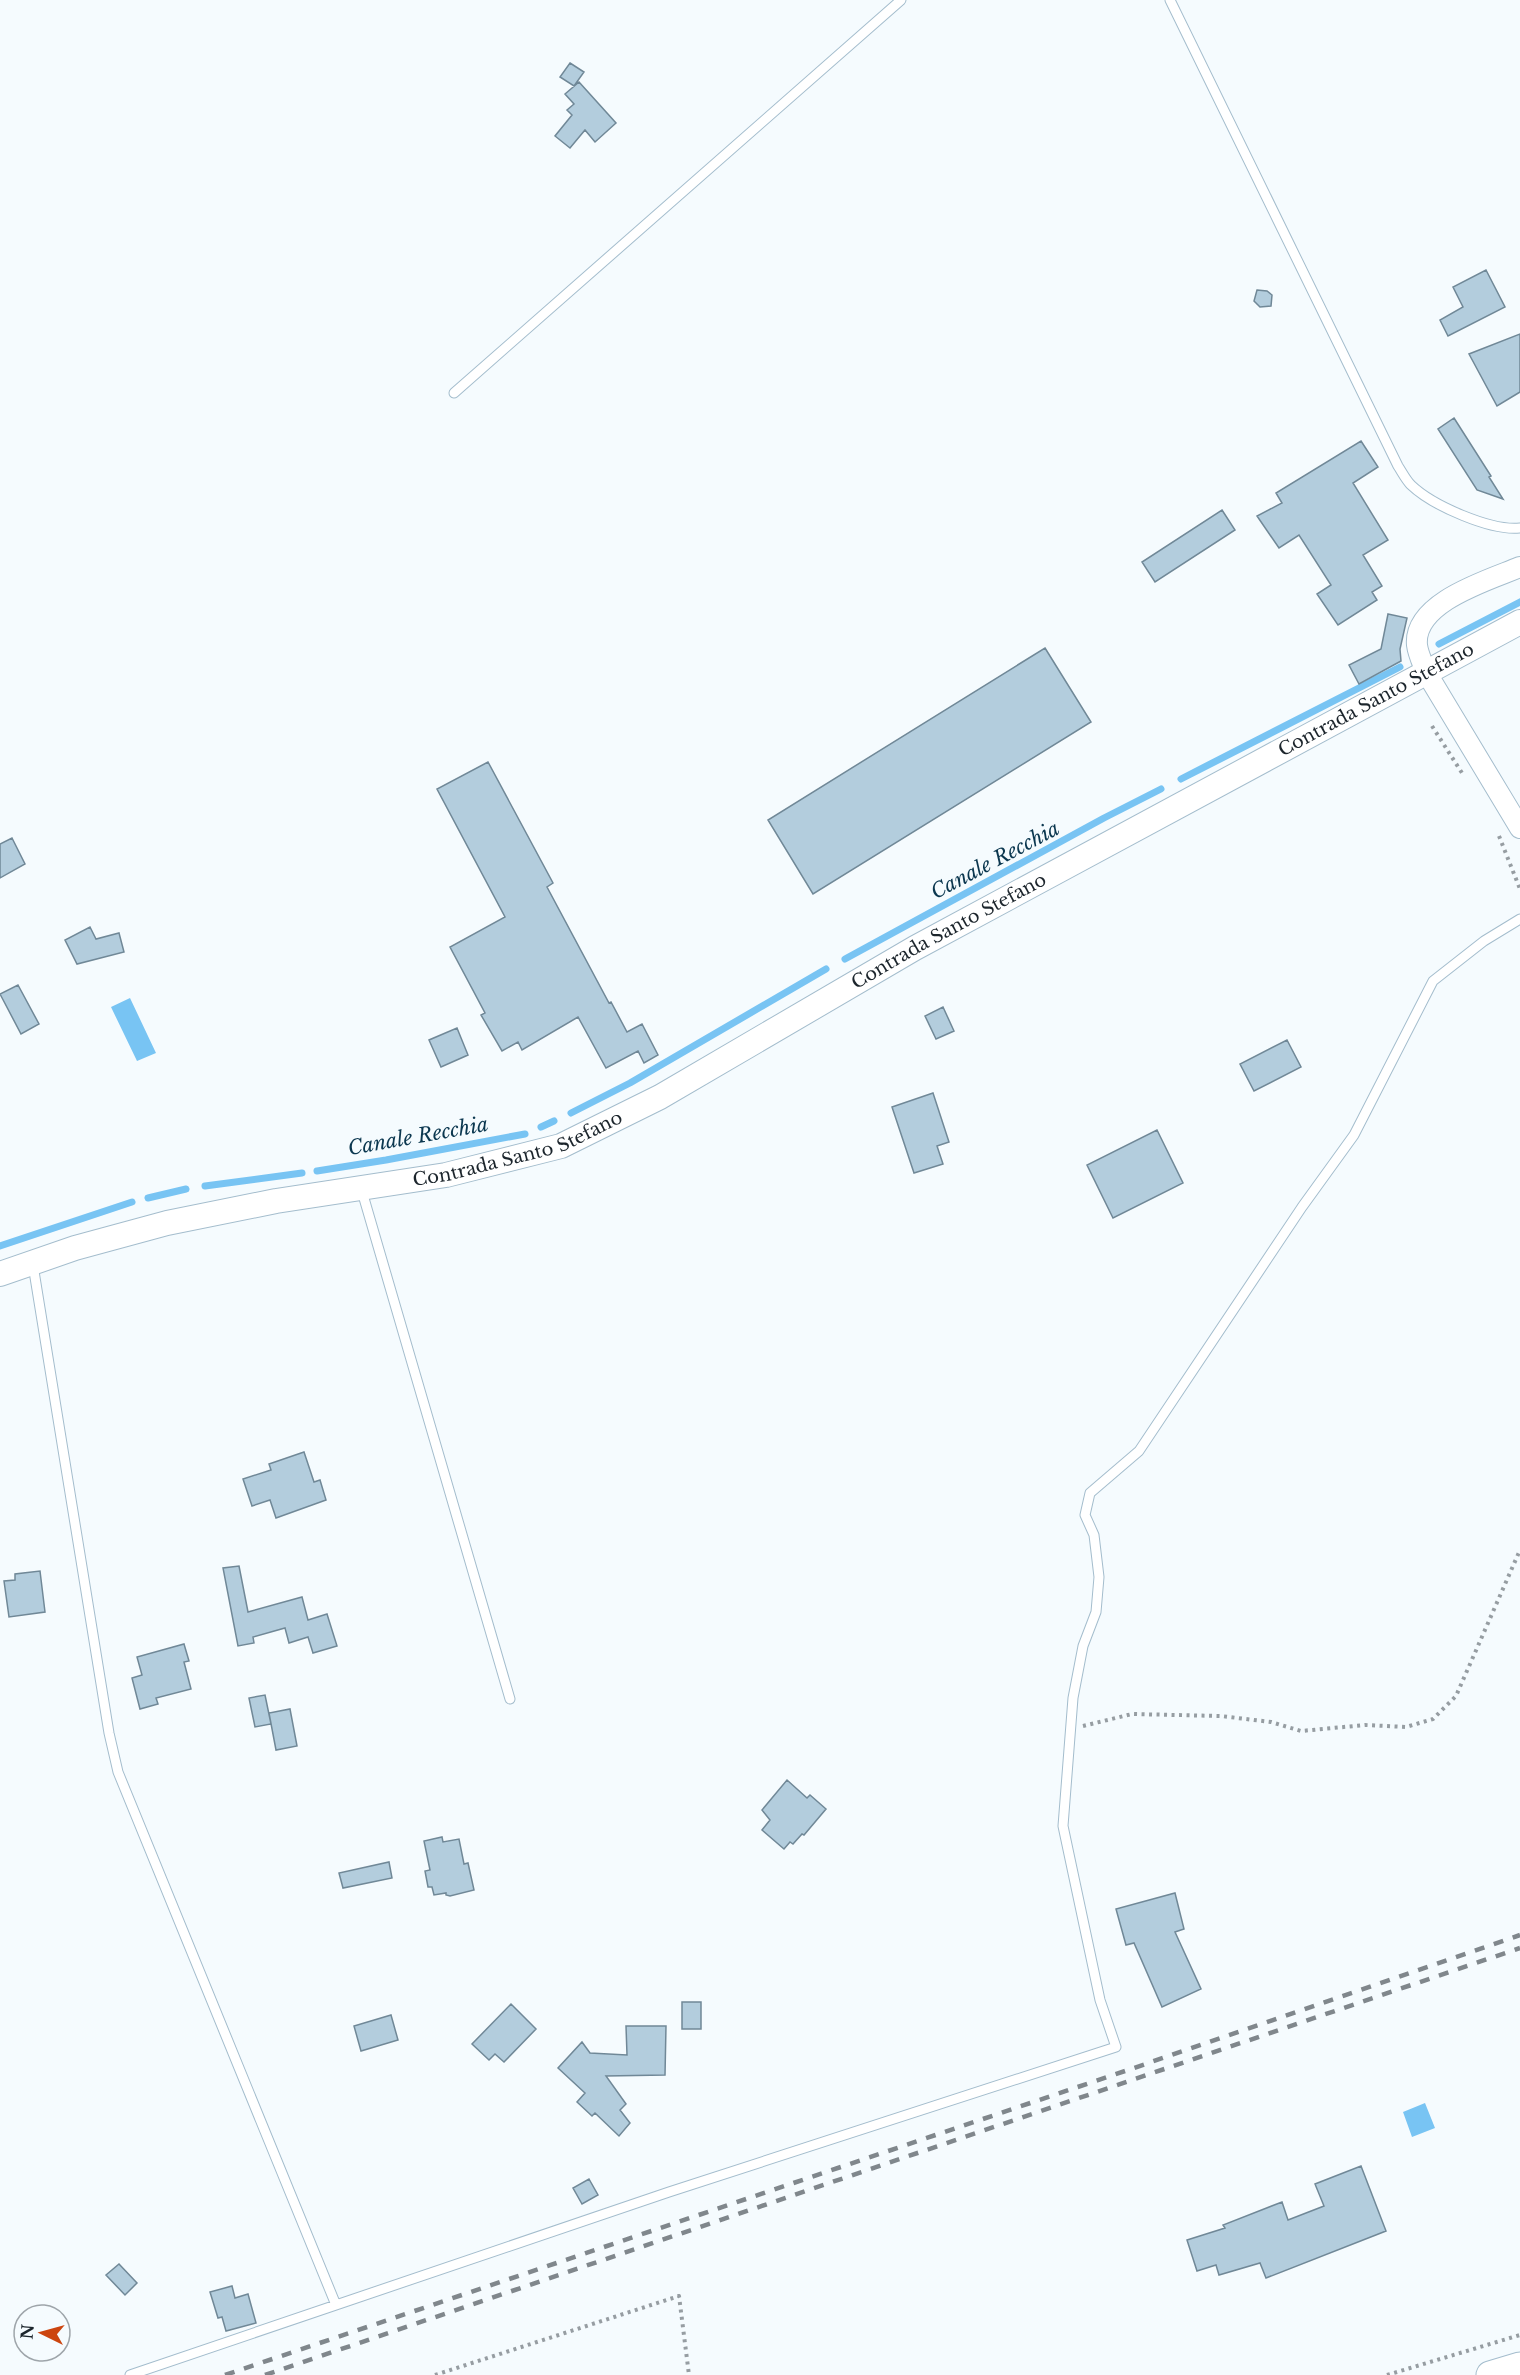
<svg xmlns="http://www.w3.org/2000/svg" width="1520" height="2375" font-family="'Libre Baskerville',serif">
  <style>
    .water { fill: #78c4f3 }
    .lines { fill: none; stroke-linecap: round; stroke-linejoin: round }
    .stream { stroke: #78c4f3; stroke-width: 7 }
    .building { fill: #b3cddd; stroke: #708897; stroke-width: 1.5 }
    .service-casing { stroke: #a4bdcd; stroke-width: 11 }
    .minor-casing { stroke: #a4bdcd; stroke-width: 22 }
    .tertiary-casing { stroke: #a4bdcd; stroke-width: 26 }
    .secondary-casing { stroke: #a4bdcd; stroke-width: 29 }
    .path { stroke: #969da2; stroke-width: 4; stroke-dasharray: 3 4.5; stroke-linecap: butt }
    .service { stroke: #fff; stroke-width: 9 }
    .minor { stroke: #fff; stroke-width: 20 }
    .tertiary { stroke: #fff; stroke-width: 24 }
    .secondary { stroke: #fff; stroke-width: 27 }
    .rail { stroke: #80878c; stroke-width: 4.5; stroke-dasharray: 10 10; stroke-linecap: butt }
    .labels { text-anchor: middle; stroke-width: 5; stroke-linejoin: round; paint-order: stroke }
    .street-label { font-size: 18px; fill: #1c252c; stroke: #f5fbfe }
    .water-label { font-size: 20px; font-style: italic; fill: #0b374f; stroke: #f5fbfe }
  </style>
  <rect width="100%" height="100%" fill="#f5fbfe"/>
  <path class="water" d="M130,998L156,1053L137,1061L111,1007Z
    M1425,2103L1435,2128L1412,2137L1403,2112Z"/>
  <g class="lines">
    <path class="stream" d="M1439,644L1520,602
      M1181,779L1400,667
      M845,959L1104,818L1161,789
      M571,1113L630,1083L826,969
      M541,1127L554,1121
      M317,1171L386,1160L525,1134
      M205,1186L302,1173
      M148,1198L186,1189
      M0,1246L132,1202"/>
  </g>
  <path class="building" d="M570,63L584,72L574,86L560,77Z
    M579,82L616,123L595,142L585,130L570,148L555,136L572,115L567,110L574,104L565,94Z
    M1486,270L1505,307L1448,336L1440,320L1463,307L1453,287Z
    M1257,290L1267,291L1272,295L1271,306L1260,307L1254,301Z
    M1520,334V392L1497,406L1469,354Z
    M1454,418L1491,476L1489,477L1503,499L1477,490L1438,429Z
    M1361,441L1378,467L1353,483L1388,540L1363,555L1382,586L1372,592L1377,600L1338,625L1317,594L1331,585L1299,535L1279,548L1257,516L1282,503L1276,493Z
    M1222,510L1235,530L1155,582L1142,562Z
    M1388,614L1407,618L1400,649L1401,661L1359,684L1349,665L1381,649Z
    M1045,648L1091,722L813,894L768,820Z
    M488,762L553,883L547,887L609,1003L611,1002L627,1032L642,1024L658,1055L644,1063L638,1051L606,1068L578,1017L522,1050L518,1042L502,1051L481,1015L485,1013L450,947L505,917L437,789Z
    M12,838L25,864L0,878V844Z
    M90,927L96,939L119,933L124,952L77,964L65,940Z
    M18,985L39,1024L21,1034L0,994Z
    M943,1007L954,1031L936,1039L925,1016Z
    M457,1028L468,1055L441,1067L429,1040Z
    M1287,1040L1301,1067L1254,1091L1240,1064Z
    M933,1093L949,1142L937,1146L943,1164L914,1173L892,1107Z
    M1157,1130L1183,1183L1113,1218L1087,1165Z
    M304,1452L314,1482L320,1480L326,1500L276,1518L270,1500L252,1506L243,1479L271,1470L269,1464Z
    M239,1566L248,1612L302,1597L308,1620L327,1614L337,1646L313,1653L308,1637L289,1643L285,1628L253,1637L254,1643L238,1646L223,1568Z
    M40,1571L45,1612L9,1617L4,1581L15,1580V1574Z
    M184,1644L189,1661L184,1662L191,1689L156,1698L158,1704L140,1709L132,1678L142,1675L137,1657Z
    M265,1695L271,1724L255,1727L249,1698Z
    M290,1709L297,1746L276,1750L269,1713Z
    M787,1780L807,1798L810,1795L826,1809L804,1835L802,1834L793,1844L790,1842L784,1849L762,1830L770,1820L762,1810Z
    M442,1837L443,1842L459,1839L464,1864L468,1863L474,1890L450,1896L446,1895V1893L434,1895L432,1887H428L425,1871L430,1870L424,1841Z
    M389,1862L392,1878L343,1888L339,1873Z
    M1175,1893L1184,1929L1175,1932L1201,1989L1162,2007L1134,1943L1126,1945L1116,1909Z
    M682,2002H701V2029H682Z
    M511,2004L536,2029L504,2062L495,2054L489,2060L472,2044Z
    M391,2015L398,2040L361,2051L354,2026Z
    M626,2026H666L665,2075L606,2076L626,2104L620,2110L630,2123L619,2136L595,2113L592,2116L577,2102L585,2093L558,2068L582,2042L590,2053L627,2055Z
    M1361,2166L1386,2231L1266,2278L1260,2263L1219,2275L1216,2265L1197,2271L1187,2240L1225,2228L1223,2225L1282,2202L1288,2220L1324,2206L1315,2184Z
    M589,2179L598,2195L582,2204L573,2188Z
    M119,2264L137,2283L125,2295L106,2275Z
    M232,2286L235,2298L248,2294L256,2323L226,2331L222,2317L218,2318L210,2292Z"/>
  <g class="lines">
    <g class="service-casing">
      <path id="service" d="M1170,0L1398,466C1402,472 1406,480 1411,485C1433,506 1491,531 1520,528
        M454,393L901,0
        M361,1188L510,1699
        M33,1265L109,1733L118,1772L336,2305L669,2192L1116,2047L1100,2000L1063,1826L1073,1698L1083,1646L1096,1612L1099,1577L1094,1535L1085,1515L1090,1493L1139,1451L1302,1207L1354,1135L1433,981L1484,941L1520,919
        M130,2375L336,2305"/>
    </g>
    <g class="minor-casing">
      <path id="minor" d="M1520,567C1489,580 1413,602 1417,645C1418,654 1423,664 1426,672L1520,828"/>
    </g>
    <g class="tertiary-casing">
      <g id="tertiary">
        <path id="s1" d="M0,1274L75,1248L167,1223L276,1201L446,1175L561,1146L660,1097L915,948L1520,622"/>
      </g>
    </g>
    <g class="secondary-casing">
      <path id="secondary" d="M1490,2375L1520,2366"/>
    </g>
    <path class="path" d="M1432,726L1462,773
      M1499,836L1520,889
      M1083,1726L1132,1714L1221,1716L1271,1722L1301,1731L1365,1725L1406,1727L1433,1719L1456,1696L1520,1550
      M435,2375L679,2296L689,2375
      M1387,2375L1520,2335"/>
    <use href="#service" class="service"/>
    <use href="#minor" class="minor"/>
    <use href="#tertiary" class="tertiary"/>
    <use href="#secondary" class="secondary"/>
    <path class="rail" d="M225,2375L1128,2070L1520,1935
      M265,2375L1520,1948"/>
  </g>
  <g class="labels">
    <g class="street-label">
      <text dy="6" stroke="none"><textPath href="#s1" startOffset="1506">Contrada Santo Stefano</textPath></text>
      <text dy="6" stroke="none"><textPath href="#s1" startOffset="1020">Contrada Santo Stefano</textPath></text>
      <text dy="6" stroke="none"><textPath href="#s1" startOffset="534">Contrada Santo Stefano</textPath></text>
    </g>
    <g class="water-label">
      <text transform="translate(995 860) rotate(-28)" y="7">Canale Recchia</text>
      <text transform="translate(418 1136) rotate(-10)" y="7">Canale Recchia</text>
    </g>
  </g>
  <g transform="translate(42 2333) rotate(275)"><circle r="28" fill="#f5fbfe" stroke="#9ea5aa" stroke-width="1.5"/>
  <path d="M0-4.5L10 22L0 15L-10 22Z" fill="#cc450f"/>
  <text y="-9" font-size="16" font-weight="bold" text-anchor="middle" fill="#1c252c">N</text>
  </g>
</svg>
